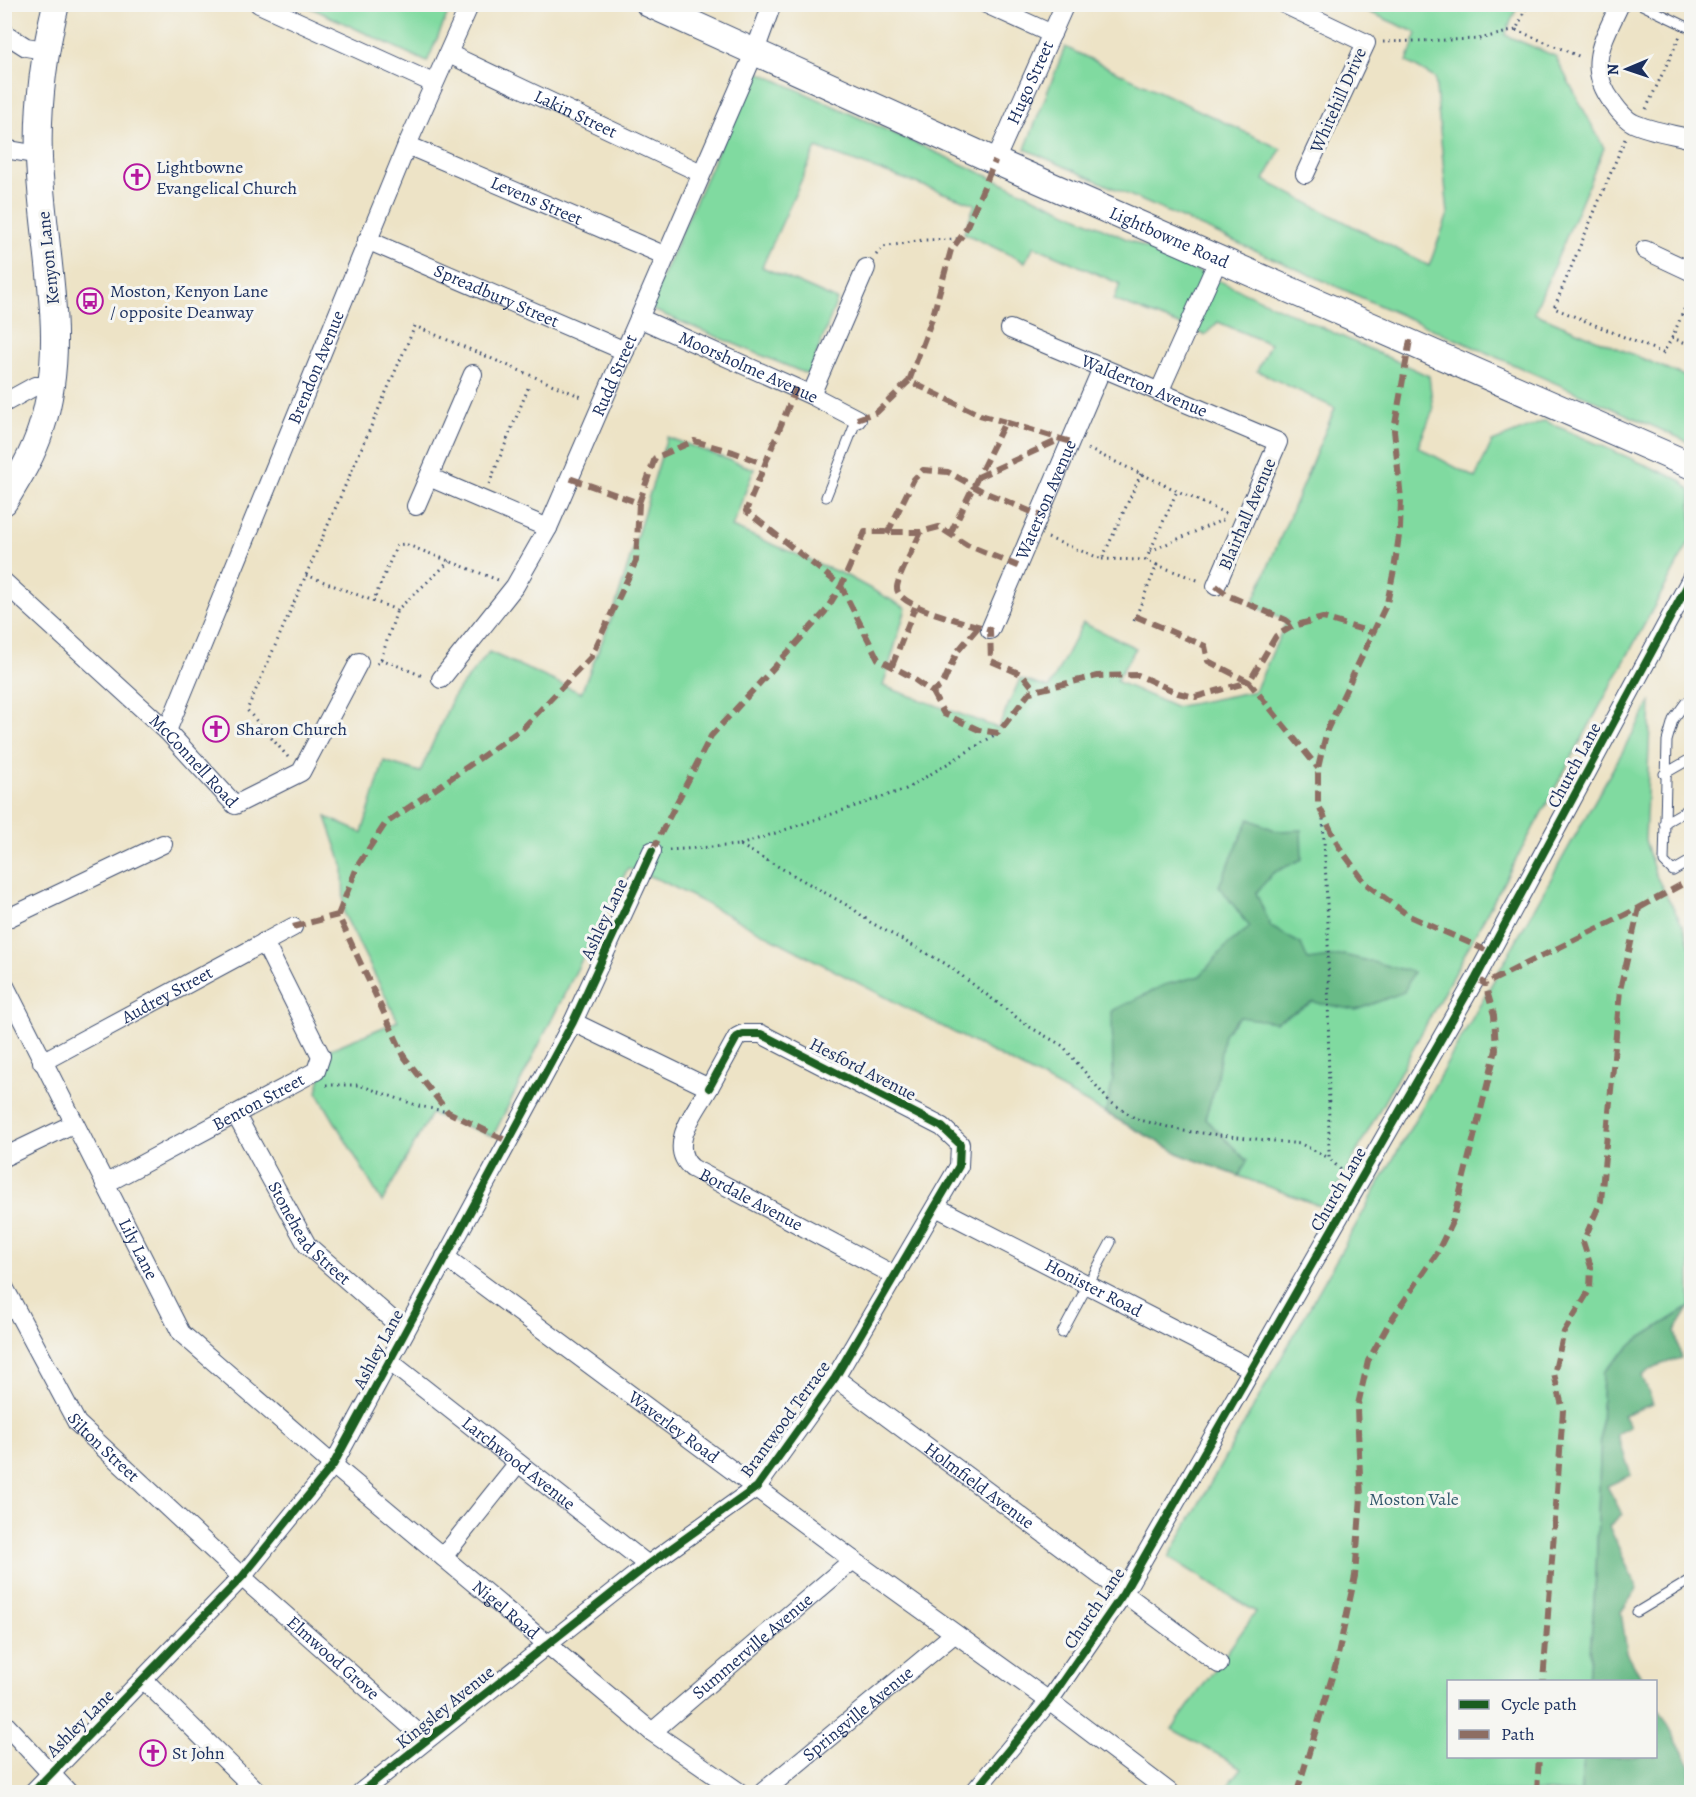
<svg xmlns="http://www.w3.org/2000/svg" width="1696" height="1797" font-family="Alegreya,serif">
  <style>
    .green { fill: #80daa0; stroke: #4e847f; stroke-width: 1.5 }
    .forest { fill: #68ba86; stroke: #427472; stroke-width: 1.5 }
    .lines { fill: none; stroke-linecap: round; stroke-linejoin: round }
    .lane-casing { stroke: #3a4a6e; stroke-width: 11 }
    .street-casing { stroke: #3a4a6e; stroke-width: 20 }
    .secondary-casing { stroke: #3a4a6e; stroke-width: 28 }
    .path { stroke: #3a4a6e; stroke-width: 3; stroke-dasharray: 1.5 4.5; stroke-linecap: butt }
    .lane { stroke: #fff; stroke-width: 9 }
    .street { stroke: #fff; stroke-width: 18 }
    .secondary { stroke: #fff; stroke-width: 26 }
    .quiet { stroke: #8d6e63; stroke-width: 6; stroke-dasharray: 12 6; stroke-linecap: butt }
    .cycleway-casing { stroke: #f6f6f2; stroke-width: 11 }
    .cycleway { stroke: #1b5e20; stroke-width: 8 }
    .labels { text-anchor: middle; stroke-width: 6; stroke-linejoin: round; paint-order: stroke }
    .street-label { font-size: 18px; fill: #1b2f5e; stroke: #f6f6f2 }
    .poi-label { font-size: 18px; fill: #1b2f5e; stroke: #f6f6f2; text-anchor: start }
    .park-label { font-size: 18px; fill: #345a6e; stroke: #f6f6f2 }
  </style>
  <rect width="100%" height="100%" fill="#f6f6f2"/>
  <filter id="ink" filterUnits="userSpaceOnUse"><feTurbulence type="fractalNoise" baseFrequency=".0167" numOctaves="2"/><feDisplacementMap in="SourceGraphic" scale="12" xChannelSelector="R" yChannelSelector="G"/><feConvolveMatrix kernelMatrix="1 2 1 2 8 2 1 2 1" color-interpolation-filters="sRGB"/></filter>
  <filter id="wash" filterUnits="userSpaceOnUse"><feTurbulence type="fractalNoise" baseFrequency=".008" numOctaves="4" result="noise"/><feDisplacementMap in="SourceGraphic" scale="24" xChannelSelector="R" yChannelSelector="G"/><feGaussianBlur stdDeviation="1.35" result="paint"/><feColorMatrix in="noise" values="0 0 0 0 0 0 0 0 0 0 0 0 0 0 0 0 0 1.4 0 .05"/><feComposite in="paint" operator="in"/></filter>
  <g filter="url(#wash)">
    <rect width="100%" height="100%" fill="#ede3c6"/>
    <path class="green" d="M433,4L449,11L427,62L305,5Z
      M1353,5H1518L1505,35L1555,56L1604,148L1534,313L1691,379V443L1025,149L1065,47L1281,149L1264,180L1429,266L1448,214L1435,78L1407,62L1417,33Z
      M754,70L1429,376L1433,410L1418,447L1475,478L1492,442L1545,421L1680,480L1691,491V539L1326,1208L1182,1155L1032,1073L662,881L628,868L493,1136L431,1114L382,1202L317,1092L328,1050L398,1021L344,914L343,866L326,817L362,833L384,761L420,772L454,695L489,652L581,693L613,614L667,437L754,469L732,527L847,576L906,608L883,686L998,728L1020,679L1049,688L1083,623L1136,648L1116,681L1175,707L1255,691L1287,620L1252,605L1335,408L1257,371L1270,344L1218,322L1205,335L1114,300L1120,284L1034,246L1025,262L964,233L975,204L816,148L762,267L837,300L809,375L648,308Z
      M1651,701L1645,840L1655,874L1682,924L1691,949L1690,1307L1637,1340L1603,1372L1596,1575L1588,1681L1448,1682V1756L1583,1757L1581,1792H1223L1242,1768L1172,1729L1256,1612L1169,1557Z"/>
    <path class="forest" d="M1249,819L1277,831L1301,830L1302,859L1273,873L1256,893L1271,927L1301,944L1308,960L1344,955L1413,972L1404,992L1356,1010L1313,1002L1276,1022L1239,1017L1224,1034L1215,1088L1205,1118L1247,1161L1239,1176L1182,1155L1106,1113L1113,1079L1112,1011L1164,985L1200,976L1227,945L1250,927L1219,886Z
      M1690,1307L1675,1331L1681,1358L1656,1366L1642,1376L1653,1404L1623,1415L1630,1427L1617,1434L1631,1475L1607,1486L1622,1514L1609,1526L1637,1589L1621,1612L1627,1652L1643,1681H1588L1596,1575L1603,1372L1637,1340Z
      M1656,1703L1691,1767V1792H1581L1583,1757L1656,1756Z"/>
  </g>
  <g filter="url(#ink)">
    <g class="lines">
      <g class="lane-casing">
        <path id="lane" d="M1640,4L1692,29
          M826,497L857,419
          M1692,702H1686L1673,720L1667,741L1664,862L1673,871L1692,860
          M1664,774L1692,758
          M1664,823L1692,807
          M1062,1333L1111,1242
          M1637,1612L1692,1579"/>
      </g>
      <g class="street-casing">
        <g id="street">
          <path d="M259,4L433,83"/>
          <path d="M986,4L1052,34"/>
          <path d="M1284,4L1366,43L1305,174"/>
          <path d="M1620,4C1603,41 1585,66 1613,103C1618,110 1625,119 1633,123C1650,131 1673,134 1692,139"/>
          <path d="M4,33L26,47L44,50"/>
          <path id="s1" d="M449,54L701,173"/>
          <path id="s2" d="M407,145L666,256"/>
          <path d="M4,149L39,155"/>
          <path id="s3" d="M995,161L1065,4"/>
          <path id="s4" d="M367,240L625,351"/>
          <path d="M1645,250L1692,272"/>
          <path id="s5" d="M639,318L811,395L857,419"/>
          <path id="s6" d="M1010,329L1278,442L1216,586"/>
          <path d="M1159,392L1219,258"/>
          <path d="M811,395L866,268"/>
          <path d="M4,403L35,386H51"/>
          <path d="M429,477L548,528"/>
          <path d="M416,506L473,374"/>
          <path id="s7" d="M4,582L167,731L235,805L301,772L359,662"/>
          <path id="s8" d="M990,630L1102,368"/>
          <path id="s9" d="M441,679L515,586L548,528L755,51L772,4"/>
          <path id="s10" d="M167,731L407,145L470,4"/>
          <path d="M4,920L163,844"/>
          <path id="s11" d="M4,984L181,1333L333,1465L652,1732L739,1792"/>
          <path id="s12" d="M573,1022L709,1088C696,1111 666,1146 692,1168L896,1276"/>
          <path id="s13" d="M42,1062L293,927"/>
          <path id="s14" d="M236,1115L307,1245L405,1331"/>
          <path d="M4,1157L73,1124"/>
          <path id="s15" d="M105,1184L316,1071L321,1056L264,942"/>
          <path id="s16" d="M936,1207L1252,1369"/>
          <path id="s17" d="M445,1257L853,1560L1049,1701L1169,1792"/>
          <path id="s18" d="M4,1287L77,1423L242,1577L426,1740"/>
          <path id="s19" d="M389,1361L648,1565"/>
          <path id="s20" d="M835,1378L1219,1664"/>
          <path d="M443,1557L518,1463"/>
          <path d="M144,1680L258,1792"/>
          <path d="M4,1723L68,1792"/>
          <path id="s21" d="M652,1732L853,1560"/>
          <path d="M33,1792L242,1577L333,1465L573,1022L652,851"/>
          <path d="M361,1792L648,1565L757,1487L835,1378L959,1166L960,1144L942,1127L761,1034H743L737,1037L709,1088"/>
          <path id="s22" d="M763,1792L954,1634"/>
          <path d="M974,1792L1049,1701L1123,1594L1476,978L1692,577"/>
        </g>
      </g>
      <g class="secondary-casing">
        <g id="secondary">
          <path id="s23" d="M649,4L995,161L1692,466"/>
          <path d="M4,502C18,479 33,455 41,429C70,340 42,249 39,158C37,107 44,54 56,4"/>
        </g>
      </g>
      <path class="path" d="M1516,30L1581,57
        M1383,42L1479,39L1516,30L1528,4
        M1646,109L1680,36
        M1625,139L1554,308L1663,353L1672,338L1692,345
        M876,255L883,247L923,240L958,239
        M1672,338L1692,291
        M1088,449L1229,515
        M489,484L529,386
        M1048,538L1102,559L1141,474
        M1150,551L1225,519
        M1102,559L1146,560
        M1157,565L1146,560L1177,491
        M306,575L397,610L450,561
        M373,602L397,545L405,544L498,580
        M1134,621L1157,565L1200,581
        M381,659L397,610
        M377,664L381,659L425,677
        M288,757L247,710L415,326L584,398
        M1323,819L1328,923L1329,1158L1343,1172
        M740,845L906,789L998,733
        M669,850L740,845L852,908L870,922L946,964L1028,1026L1063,1046L1109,1101L1136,1119L1184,1131L1301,1144L1329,1158
        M326,1085H359L419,1106L448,1112"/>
      <use href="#lane" class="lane"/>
      <use href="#street" class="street"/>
      <use href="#secondary" class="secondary"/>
      <path class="quiet" d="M1410,340L1394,430L1401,499L1400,529L1394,570L1387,603L1327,730L1318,768V804L1339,847L1366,884L1409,916L1490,952
        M909,381L932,319L951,250L964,233L995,161
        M796,388L746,511L841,586L878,659L908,675L932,692L942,686L957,652L979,626
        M857,419L877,412L909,381L980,415L1005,422
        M978,477L1061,439
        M639,503L655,458L694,441L733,452L765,464
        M921,532C915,545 898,577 897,587C895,608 972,623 990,630L991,661L1023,675L1035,690
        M887,534L914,479L923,470L948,472L984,492L1039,515
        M950,534L1005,422L1071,442
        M1216,586L1229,596L1286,620L1293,626
        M1135,616L1205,646L1208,661L1249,682L1276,636L1293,626L1323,618L1374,633
        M892,666L915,607
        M932,692L944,714L979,730L998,733L1030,692L1097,676L1138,675L1178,693L1195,697L1249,682L1318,768
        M652,851L711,736L825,612L841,586L865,532H921L939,527L967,545L1018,566
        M1639,908L1692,879
        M338,915L358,865L385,824L523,728L591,657L636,561L639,503L569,478
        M293,927L338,915L405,1058L448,1112L507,1141
        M1476,978L1485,984L1639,908L1620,990L1601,1201L1583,1242L1591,1267L1590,1289L1564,1332L1554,1374L1563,1410L1543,1682
        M1297,1792L1336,1664L1355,1576L1361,1497L1357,1409L1368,1361L1389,1323L1437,1253L1453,1220L1496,1050L1494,1015L1485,984
        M1537,1792L1539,1756"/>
      <g class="cycleway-casing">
        <path id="cycleway" d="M33,1792L242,1577L333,1465L573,1022L652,851
          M361,1792L648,1565L757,1487L835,1378L959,1166L960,1144L942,1127L761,1034H743L737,1037L709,1088
          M974,1792L1049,1701L1123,1594L1476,978L1692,577"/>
      </g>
      <use href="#cycleway" class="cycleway"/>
    </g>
  </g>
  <defs>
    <g id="church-ring" transform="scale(1.35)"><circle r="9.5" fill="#f6f6f2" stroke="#b5179e" stroke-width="1.5"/><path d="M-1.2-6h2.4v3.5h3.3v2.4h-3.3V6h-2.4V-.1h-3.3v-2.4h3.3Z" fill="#b5179e"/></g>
    <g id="bus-ring" transform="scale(1.35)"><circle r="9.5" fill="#f6f6f2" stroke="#b5179e" stroke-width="1.5"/><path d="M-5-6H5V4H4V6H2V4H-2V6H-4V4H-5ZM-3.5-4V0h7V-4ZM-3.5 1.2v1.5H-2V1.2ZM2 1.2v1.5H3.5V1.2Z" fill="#b5179e"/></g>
  </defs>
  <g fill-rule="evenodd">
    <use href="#church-ring" x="137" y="177"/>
    <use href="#bus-ring" x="90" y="301"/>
    <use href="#church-ring" x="216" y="729"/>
    <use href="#church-ring" x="153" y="1753"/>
  </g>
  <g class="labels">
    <g class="street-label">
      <text dy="6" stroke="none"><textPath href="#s3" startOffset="86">Hugo Street</textPath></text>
      <text transform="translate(1338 100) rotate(-66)" y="6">Whitehill Drive</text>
      <text dy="6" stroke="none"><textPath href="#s1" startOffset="140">Lakin Street</textPath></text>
      <text dy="6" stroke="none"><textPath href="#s2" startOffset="141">Levens Street</textPath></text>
      <text dy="6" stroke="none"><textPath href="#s23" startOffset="570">Lightbowne Road</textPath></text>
      <text transform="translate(48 258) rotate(-96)" y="6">Kenyon Lane</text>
      <text dy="6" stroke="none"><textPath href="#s4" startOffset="141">Spreadbury Street</textPath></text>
      <text dy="6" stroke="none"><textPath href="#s10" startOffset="393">Brendon Avenue</textPath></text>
      <text dy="6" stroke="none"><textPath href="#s5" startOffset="120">Moorsholme Avenue</textPath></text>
      <text dy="6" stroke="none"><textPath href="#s9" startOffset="352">Rudd Street</textPath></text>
      <text dy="6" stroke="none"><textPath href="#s6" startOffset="146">Walderton Avenue</textPath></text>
      <text dy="6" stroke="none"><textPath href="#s8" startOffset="142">Waterson Avenue</textPath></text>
      <text transform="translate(1247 514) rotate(-67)" y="6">Blairhall Avenue</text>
      <text dy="6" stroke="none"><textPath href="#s7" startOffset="261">McConnell Road</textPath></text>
      <text transform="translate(1574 765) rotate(-62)" y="6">Church Lane</text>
      <text transform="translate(604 919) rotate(-65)" y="6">Ashley Lane</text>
      <text dy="6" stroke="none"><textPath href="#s13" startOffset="142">Audrey Street</textPath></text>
      <text transform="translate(863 1069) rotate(27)" y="6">Hesford Avenue</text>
      <text dy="6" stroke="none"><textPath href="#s15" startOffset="174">Benton Street</textPath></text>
      <text transform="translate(1338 1189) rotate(-60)" y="6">Church Lane</text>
      <text dy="6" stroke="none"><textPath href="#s12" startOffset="308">Bordale Avenue</textPath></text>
      <text dy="6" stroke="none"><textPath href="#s14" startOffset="140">Stonehead Street</textPath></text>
      <text dy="6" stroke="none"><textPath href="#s11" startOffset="297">Lily Lane</textPath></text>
      <text dy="6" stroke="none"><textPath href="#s16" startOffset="177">Honister Road</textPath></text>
      <text transform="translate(378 1349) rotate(-62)" y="6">Ashley Lane</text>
      <text transform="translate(785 1419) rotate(-54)" y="6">Brantwood Terrace</text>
      <text dy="6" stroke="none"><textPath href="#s17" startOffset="285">Waverley Road</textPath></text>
      <text dy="6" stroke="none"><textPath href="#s18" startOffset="190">Silton Street</textPath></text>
      <text dy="6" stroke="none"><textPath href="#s19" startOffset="165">Larchwood Avenue</textPath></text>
      <text dy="6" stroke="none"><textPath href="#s20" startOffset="180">Holmfield Avenue</textPath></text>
      <text transform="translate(1094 1608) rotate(-56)" y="6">Church Lane</text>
      <text dy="6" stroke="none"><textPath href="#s11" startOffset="818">Nigel Road</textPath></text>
      <text dy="6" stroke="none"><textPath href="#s21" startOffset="132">Summerville Avenue</textPath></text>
      <text dy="6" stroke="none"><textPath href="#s18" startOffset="502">Elmwood Grove</textPath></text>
      <text transform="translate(445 1707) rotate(-39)" y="6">Kingsley Avenue</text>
      <text dy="6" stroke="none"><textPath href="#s22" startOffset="123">Springville Avenue</textPath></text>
      <text transform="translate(80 1723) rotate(-45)" y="6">Ashley Lane</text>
    </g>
    <g class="poi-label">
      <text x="156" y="173">Lightbowne<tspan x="156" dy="21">Evangelical Church</tspan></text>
      <text x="110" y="297">Moston, Kenyon Lane<tspan x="110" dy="21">/ opposite Deanway</tspan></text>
      <text x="236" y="735">Sharon Church</text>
      <text x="172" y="1759">St John</text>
    </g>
    <g class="park-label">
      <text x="1414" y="1505">Moston Vale</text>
    </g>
  </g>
  <rect width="1696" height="1797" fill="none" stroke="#f6f6f2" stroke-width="24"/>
  <rect x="1447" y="1680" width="210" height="78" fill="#f6f6f2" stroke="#9ea6b7" stroke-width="1.5"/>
  <rect x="1459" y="1700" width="30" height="9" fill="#1b5e20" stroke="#9ea6b7" stroke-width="1.5"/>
  <text x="1501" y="1710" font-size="18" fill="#1b2f5e">Cycle path</text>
  <rect x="1459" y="1730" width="30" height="9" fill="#8d6e63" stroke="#9ea6b7" stroke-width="1.5"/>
  <text x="1501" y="1740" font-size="18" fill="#1b2f5e">Path</text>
  <g transform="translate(1627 69) rotate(268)" stroke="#f6f6f2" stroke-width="4.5" paint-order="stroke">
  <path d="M0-4.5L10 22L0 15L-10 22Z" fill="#1b2f5e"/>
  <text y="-9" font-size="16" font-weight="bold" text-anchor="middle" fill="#1b2f5e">N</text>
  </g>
</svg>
